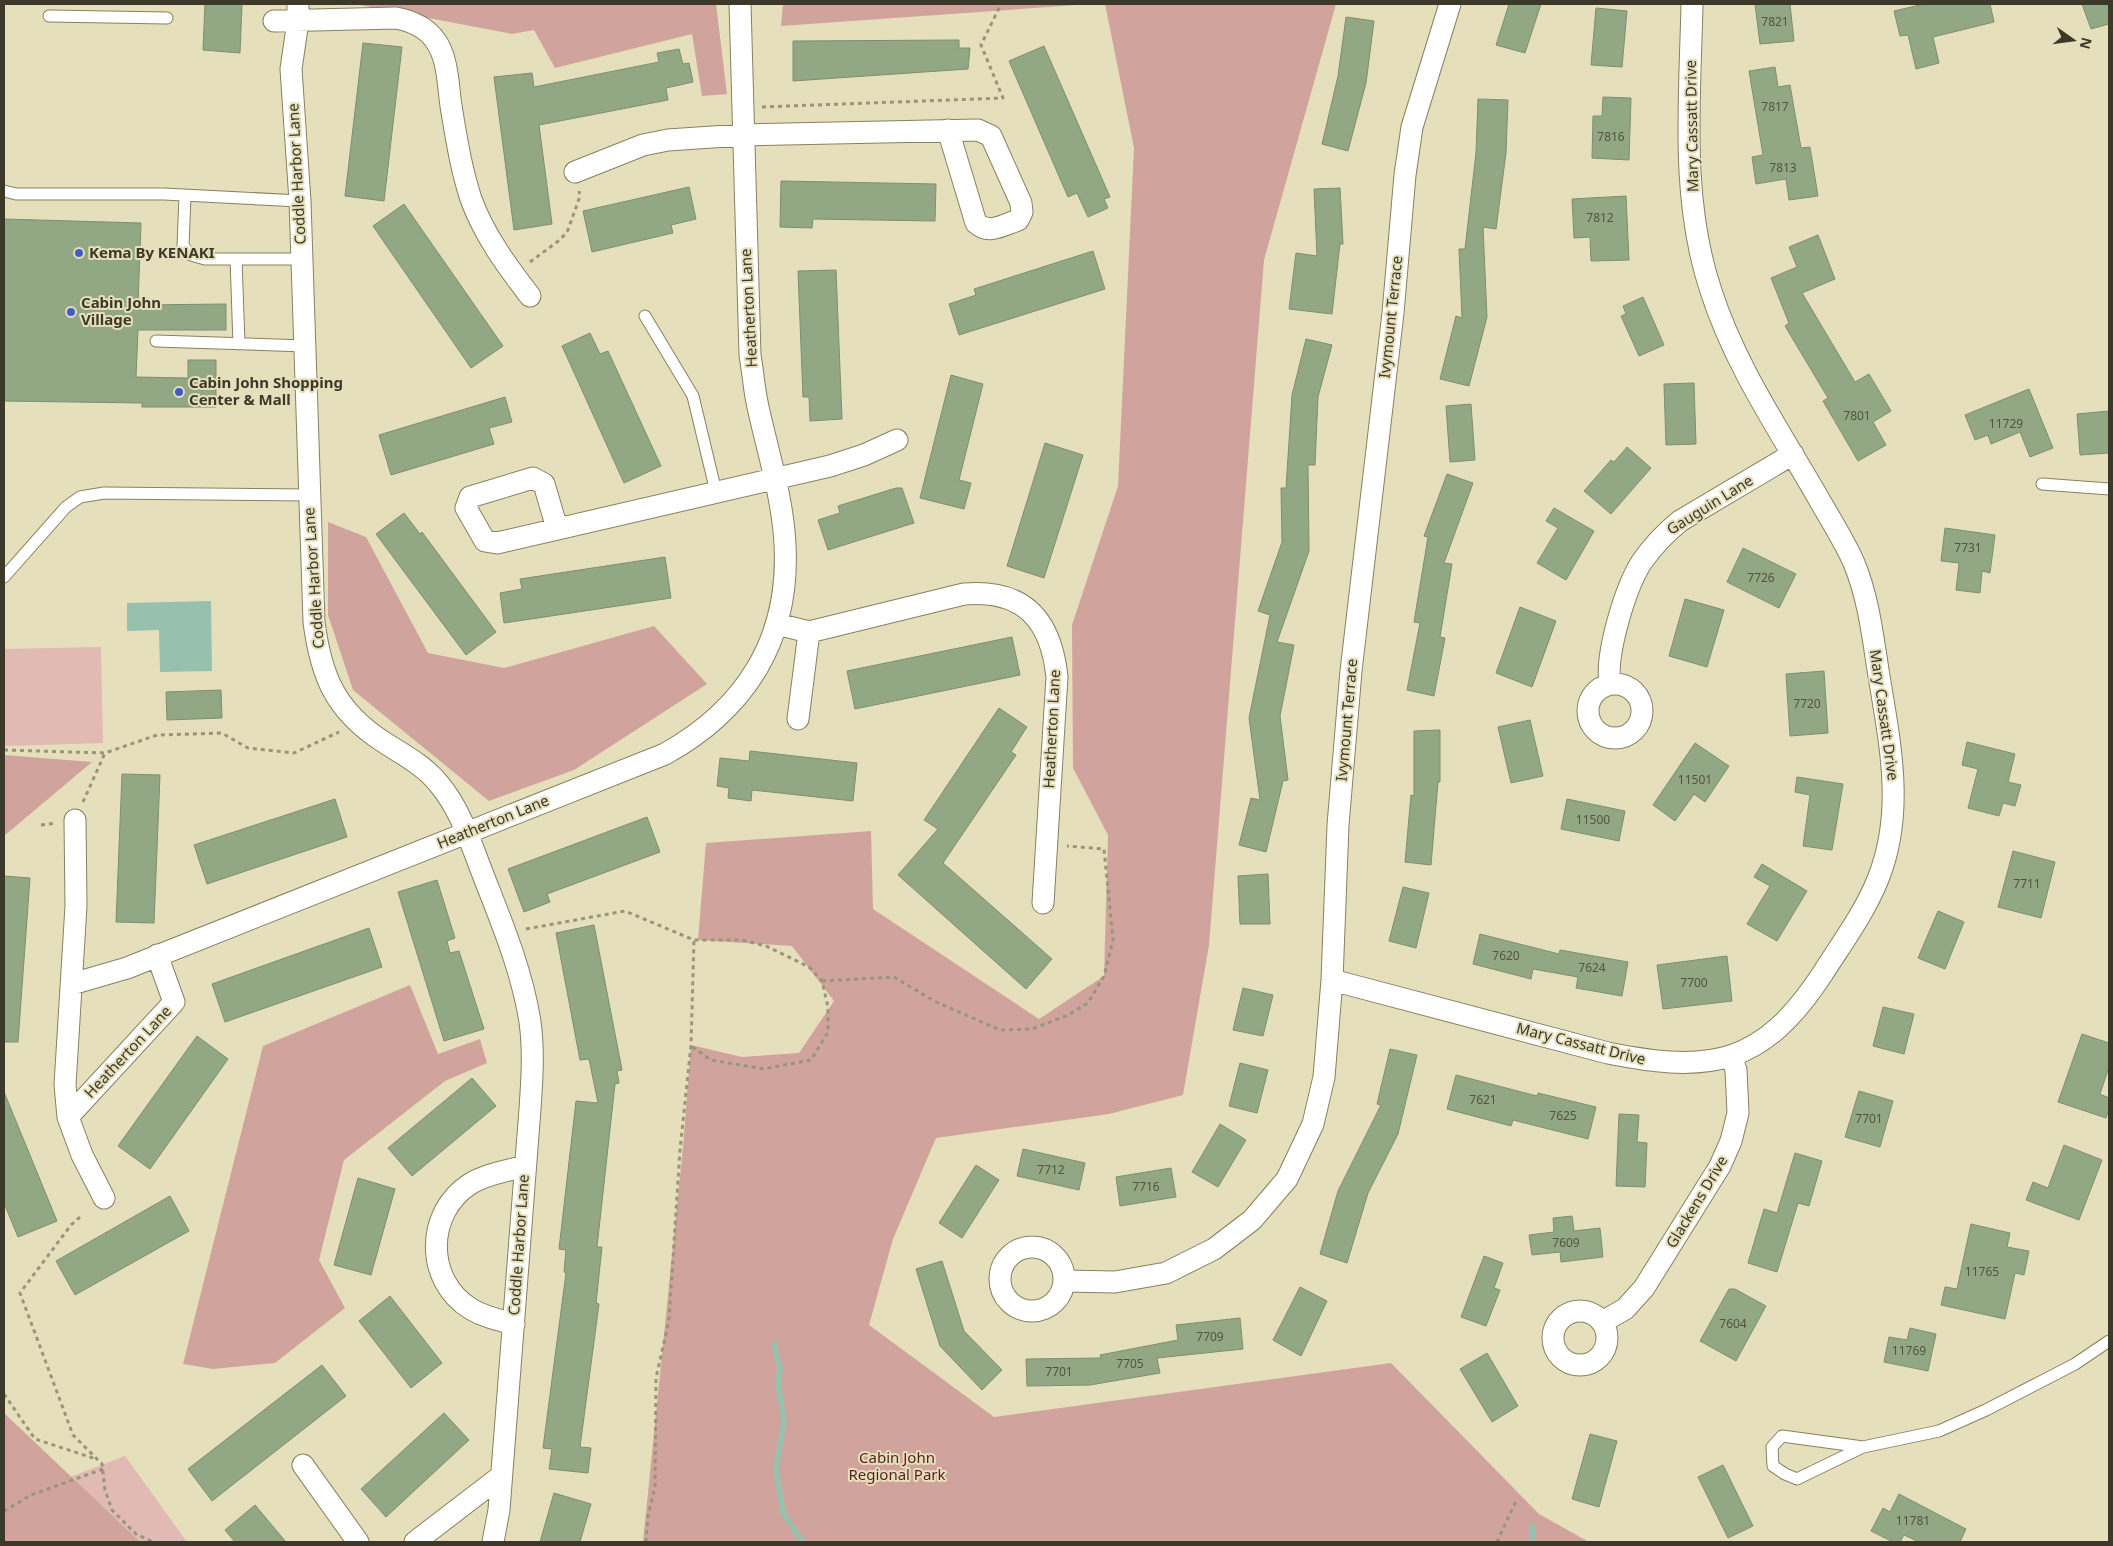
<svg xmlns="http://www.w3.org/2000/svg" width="2113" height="1546" font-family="'Noto Sans',sans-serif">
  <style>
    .green { fill: #e0bab3 }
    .forest { fill: #d0a49c }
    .water { fill: #95c1ae }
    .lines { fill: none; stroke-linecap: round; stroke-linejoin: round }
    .stream { stroke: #95c1ae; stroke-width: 5.5 }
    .building { fill: #92a784; stroke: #7d8f71 }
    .service-casing { stroke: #878160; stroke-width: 13 }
    .minor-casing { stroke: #878160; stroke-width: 23 }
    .path { stroke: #99947a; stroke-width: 3; stroke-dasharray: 4 4; stroke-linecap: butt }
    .service { stroke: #fff; stroke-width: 11 }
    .minor { stroke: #fff; stroke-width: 21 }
    .poi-dot { fill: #4359cc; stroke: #e6dfbb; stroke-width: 2 }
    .labels { text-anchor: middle; stroke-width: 4; stroke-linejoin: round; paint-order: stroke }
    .number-label { font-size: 12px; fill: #525441 }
    .street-label { font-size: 15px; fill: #3c392b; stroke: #e6dfbb }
    .poi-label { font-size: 15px; font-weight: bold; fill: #3c392b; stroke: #e6dfbb; text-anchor: start }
    .park-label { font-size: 15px; fill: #561f18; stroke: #e6dfbb }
  </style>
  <rect width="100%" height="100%" fill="#e6dfbb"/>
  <path class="green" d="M101,647L103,743L4,746V649Z
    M125,1456L187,1542H4V1475L33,1491Z"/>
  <path class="forest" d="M355,4H716L727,94L702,96L692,34L555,68L534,30L512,34Z
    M783,4H1091L781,26Z
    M1105,4H1336L1264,260L1209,945L1183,1095L1109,1114L936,1138L893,1239L869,1325L994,1417L1391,1363L1539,1514L1589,1542H643L683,1147L691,1045L742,1057L799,1053L834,1001L792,946L698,940L706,843L871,831L873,909L1039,1019L1104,976L1108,835L1073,768L1072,625L1118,486L1134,148Z
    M328,522L366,537L428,653L504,668L654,626L707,684L574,770L489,801L353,690L328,615Z
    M4,755L92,762L4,836Z
    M410,985L438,1054L480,1039L487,1063L445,1081L344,1160L319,1260L345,1308L275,1363L213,1369L183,1364L263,1046Z
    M4,1413L140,1542H4Z"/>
  <path class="water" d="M211,601L212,671L160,672L159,630L127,631V603Z"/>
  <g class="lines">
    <path class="stream" d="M774,1344L780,1369L778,1383L784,1421L776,1469L783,1513L803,1542
      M1532,1526L1533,1542"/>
  </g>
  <path class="building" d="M205,4H242L240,53L203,50Z
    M1509,4H1541L1525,53L1496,45Z
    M1755,4H1790L1794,41L1760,44Z
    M1924,4H1990L1994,22L1933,37L1939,63L1916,69L1908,35L1900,36L1894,11Z
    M2082,4H2109V24L2091,29Z
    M1596,8L1627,11L1622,67L1591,65Z
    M1346,17L1374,21L1366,83L1348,151L1322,144L1338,76Z
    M959,40V48H970L968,69L793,81V41Z
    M363,43L402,47L384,201L345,196Z
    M1044,46L1110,197L1104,199L1108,208L1088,217L1077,193L1068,197L1009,61Z
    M679,49L683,64L689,63L693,82L666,88L668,100L539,125L552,224L514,230L494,77L532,73L534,87L659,62L657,53Z
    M1775,67L1778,87L1790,85L1801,148L1810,147L1818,196L1789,200L1786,179L1756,184L1752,157L1763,155L1749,71Z
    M1603,97L1631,98L1629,160L1592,158L1593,116H1602Z
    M1478,99L1508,100L1506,153L1496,229L1483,227L1487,317L1469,386L1440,379L1456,316L1462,318L1459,249H1465L1476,153Z
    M781,181L936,184L935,221L813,219L812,228L780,227Z
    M689,187L696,219L671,225L673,233L592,252L583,211Z
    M1340,188L1343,244H1340L1332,314L1289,309L1296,253L1317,256L1314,189Z
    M1626,196L1629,260L1591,261L1590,237L1574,238L1572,199Z
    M404,204L503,346L471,368L373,226Z
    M4,219L141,223L138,305L226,304V330H138L136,377L188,378V360H216V407H142V403L4,401Z
    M1818,235L1835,279L1802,293L1855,382L1869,374L1891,411L1873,422L1886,445L1858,461L1823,401L1828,398L1785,326L1789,323L1771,278L1797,267L1789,247Z
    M1093,251L1105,289L959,335L949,304L976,295L974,289Z
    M836,270L842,419L810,421L809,397H803L798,271Z
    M1643,297L1664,345L1639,356L1621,316L1626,314L1623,306Z
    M590,333L600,354L608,351L661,466L624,483L562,346Z
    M1306,339L1332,345L1318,397L1315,465H1308L1309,551L1277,642L1294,645L1280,716L1288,780L1283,781L1266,852L1239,845L1251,798L1260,800L1249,718L1270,615L1258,611L1282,542L1281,488H1286L1292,395Z
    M951,375L983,384L959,480L971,483L964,509L920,498Z
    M1694,383L1696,444L1666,445L1664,384Z
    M2029,389L2053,448L2030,457L2020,432L1991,444L1988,435L1975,440L1965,415Z
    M505,397L512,422L489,428L494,444L391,475L379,435Z
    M1471,404L1475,460L1450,462L1446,406Z
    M2109,411V453L2080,455L2077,414Z
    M1045,443L1083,455L1044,578L1007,566Z
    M1627,447L1651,468L1611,514L1584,491L1611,460L1614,462Z
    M1447,474L1473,483L1444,563L1452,564L1440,637L1445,638L1434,696L1407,690L1420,623L1414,622L1428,537L1424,536Z
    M896,488H902L914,523L828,550L818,520L840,513L838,506Z
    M1554,508L1594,531L1566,580L1537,563L1558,528L1546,521Z
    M404,513L420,534L422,532L496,632L466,655L376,534Z
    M1945,528L1995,535L1990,573L1982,571L1980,593L1956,590L1959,563L1941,561Z
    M1743,548L1796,574L1779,608L1727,582Z
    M665,557L671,598L504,623L500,593L522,589L520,579Z
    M1685,599L1724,610L1707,667L1669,656Z
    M1520,607L1556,621L1532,687L1496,673Z
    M1012,637L1020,675L855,709L847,671Z
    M1824,671L1828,733L1790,736L1786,674Z
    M221,690L222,718L167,720L166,692Z
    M999,708L1027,727L1011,752L1016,755L943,863L1052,959L1026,989L898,875L938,829L924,820Z
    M1530,720L1543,776L1511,783L1498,727Z
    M1440,730V782H1438L1431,865L1405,862L1411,795L1414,796V731Z
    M1967,742L2015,754L2008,782L2021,785L2015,806L2003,803L1999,816L1968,808L1978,769L1962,765Z
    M1695,743L1729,766L1705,802L1694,794L1675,821L1653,805Z
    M750,751L857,763L853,801L752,790L751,801L728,798L729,788L717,786L720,758L749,761Z
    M122,774L160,775L154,923L116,922Z
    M1797,777L1843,784L1832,850L1803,846L1810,795L1795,792Z
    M335,799L347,837L207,884L194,845Z
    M1567,799L1625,811L1619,841L1561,829Z
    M647,817L660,852L547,894L550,902L524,912L508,869Z
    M2013,851L2055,862L2041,918L1998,907Z
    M1762,864L1807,891L1777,941L1747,924L1770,886L1754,877Z
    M1268,874L1270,924H1240L1238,876Z
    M4,876L30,878L18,1042H4Z
    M437,880L455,938L447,941L450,953L459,951L484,1029L444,1041L398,892Z
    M1403,887L1429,893L1416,948L1389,941Z
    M1938,911L1964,922L1945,969L1918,958Z
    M594,925L622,1070L617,1071L619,1083L615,1084L597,1247H602L596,1303L599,1304L580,1447L591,1448L588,1473L549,1469L552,1449L543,1448L566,1273L564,1272L566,1250L559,1249L576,1101L598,1103L589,1059L580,1060L556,933Z
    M369,928L382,967L225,1022L212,984Z
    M1480,934L1559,954L1560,950L1628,962L1622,996L1576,988L1578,977L1533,969L1531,979L1473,964Z
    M1727,956L1732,1001L1663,1009L1657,965Z
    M1243,988L1273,995L1263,1036L1233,1030Z
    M1883,1007L1914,1014L1904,1054L1873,1046Z
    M2082,1034L2109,1043V1067L2100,1094L2109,1098V1109L2106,1118L2058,1102Z
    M197,1036L228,1059L150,1169L118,1146Z
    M1390,1049L1417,1055L1398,1134L1368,1193L1347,1263L1320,1254L1338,1191L1381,1105L1377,1104Z
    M1240,1063L1268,1070L1257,1113L1229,1106Z
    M1456,1075L1537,1096L1538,1093L1596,1107L1588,1139L1513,1120L1511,1126L1447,1109Z
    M472,1078L496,1106L412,1176L388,1148Z
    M1859,1091L1893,1101L1880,1147L1845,1137Z
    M4,1092L57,1221L18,1237L4,1203Z
    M1619,1114L1639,1115L1637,1142L1647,1143L1645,1187L1616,1186Z
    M1220,1124L1246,1140L1218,1187L1192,1172Z
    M2064,1145L2102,1160L2079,1220L2026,1200L2033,1182L2048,1188Z
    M1023,1149L1085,1163L1079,1190L1017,1176Z
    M1795,1153L1822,1161L1809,1206L1798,1203L1777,1272L1748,1263L1764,1209L1777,1213Z
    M976,1165L999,1180L962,1238L939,1223Z
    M1171,1168L1176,1197L1120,1206L1116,1177Z
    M358,1178L395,1189L371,1275L334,1265Z
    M170,1196L189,1231L75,1295L56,1261Z
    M1572,1216L1574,1231L1600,1228L1603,1257L1561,1262L1560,1252L1532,1255L1529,1235L1554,1232L1553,1218Z
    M1971,1224L2010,1233L2007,1247L2029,1251L2024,1275L2015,1273L2005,1319L1941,1305L1945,1287L1957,1289Z
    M1484,1256L1503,1263L1494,1288L1500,1290L1486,1326L1461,1317Z
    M942,1261L964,1331L1002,1370L982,1390L940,1346L916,1269Z
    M1300,1287L1327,1301L1301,1356L1273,1340Z
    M1729,1289H1735L1766,1306L1736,1361L1700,1341Z
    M390,1296L442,1363L411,1388L359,1321Z
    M1240,1318L1243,1349L1157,1358L1160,1373L1090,1385L1027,1386L1026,1359L1101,1358L1100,1355L1178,1340L1176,1325Z
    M1910,1328L1936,1334L1928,1371L1884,1362L1889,1337L1907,1340Z
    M1487,1353L1518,1406L1492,1422L1460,1369Z
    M322,1365L346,1396L212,1501L188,1469Z
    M444,1413L469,1440L386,1517L361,1489Z
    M1590,1434L1617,1441L1599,1507L1572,1499Z
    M1723,1465L1753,1526L1728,1538L1698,1477Z
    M554,1493L591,1504L580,1542H540Z
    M1899,1494L1966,1529L1960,1542H1919L1904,1535L1900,1542H1893L1871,1531L1883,1508L1890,1512Z
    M255,1505L286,1542H235L225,1530Z"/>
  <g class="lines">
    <g class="service-casing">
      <path id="service" d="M49,16L167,18
        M4,191L16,194H164L300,201
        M185,196L183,246L191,255L205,259H302
        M236,259L239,344
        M645,316L693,396L716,492
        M156,341L305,346
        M2042,484L2109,489
        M4,577L66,507L80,497L104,493L308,495
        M1863,1447L1782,1436L1772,1447L1773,1466L1785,1474L1797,1479L1863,1447L1939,1431L1986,1410L2075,1364L2109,1341"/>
    </g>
    <g class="minor-casing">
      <path id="minor" d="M298,4V21L291,69L300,201L314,622C321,676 335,710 382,741C402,754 424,765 439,784C460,809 470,841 482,872C501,921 522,970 530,1022C534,1051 532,1080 530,1109L499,1510L493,1542
        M274,21L396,18C411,21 426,27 435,40C448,57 448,85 451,106C456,136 461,169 471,199C484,235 507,266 530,296
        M575,172L643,145L668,140L742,135L978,130L991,136L1021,203L1022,212L1018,220C1003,225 989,235 976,223L948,130
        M557,528L544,484L533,478L470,497L466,508L485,541L497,543L830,466L864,455L897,440
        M777,624L809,632L964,594C1024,589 1051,620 1057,677L1043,903
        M1610,684C1605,655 1625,589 1641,563C1652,547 1664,534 1680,521L1793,454
        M1588 711a27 27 0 1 1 54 0a27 27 0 1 1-54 0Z
        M798,719L809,632
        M75,820L76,906L65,1085L68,1117L82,1155L104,1198
        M1332,980L1608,1053C1712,1074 1763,1065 1823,973C1842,943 1865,912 1878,879C1905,812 1890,744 1879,676C1873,639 1869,599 1854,563C1845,542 1832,522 1820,501C1781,433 1735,366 1711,291C1680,199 1690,99 1692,4
        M72,984L127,968L665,754C746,709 790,639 785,545C783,499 768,453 758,407C754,390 753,372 750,355L740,4
        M68,1117L174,1002L157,955
        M1000 1279a32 32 0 1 1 64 0a32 32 0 1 1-64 0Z
        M1064,1281L1115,1282L1166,1273L1214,1249L1252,1220L1287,1179L1313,1124L1324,1077L1332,980L1338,825L1351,671L1393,313L1405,175L1412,127L1450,4
        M1553 1338a27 27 0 1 1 54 0a27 27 0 1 1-54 0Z
        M1602,1322L1625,1309L1644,1288L1720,1166L1731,1141L1738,1113L1736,1070L1731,1056
        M514,1324C499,1320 484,1317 471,1309C425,1281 425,1213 470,1184C486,1174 507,1171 525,1166
        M303,1465L358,1542
        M415,1542L501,1476"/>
    </g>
    <path class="path" d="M762,107L1003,98L981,45L1001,4
      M530,262L561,239L568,230L580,196L579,191
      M4,750L105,753L157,735L222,733L248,748L294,753L339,732
      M83,802L105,753
      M41,825L56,823
      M526,929L625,911L694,940H742L766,946L809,967L822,981L828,1007V1032L811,1060L764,1069L711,1060L691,1046
      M822,981L894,977L934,1001L1000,1030L1032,1029L1068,1015L1088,1003L1104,976L1113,940L1104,849L1067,846
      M80,1217L71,1225L20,1293L73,1435L102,1464L105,1490L112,1510L136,1534L153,1542
      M4,1394L35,1439L96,1459
      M4,1511L31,1495L103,1469
      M646,1542L648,1516L655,1487L656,1378L669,1320L680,1150L691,1045L694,940
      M1497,1542L1516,1501"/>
    <use href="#service" class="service"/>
    <use href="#minor" class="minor"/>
  </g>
  <g class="poi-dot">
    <circle cx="79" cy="253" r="5"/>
    <circle cx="71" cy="312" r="5"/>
    <circle cx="179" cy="392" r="5"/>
  </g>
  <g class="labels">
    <g class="number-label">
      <text x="1775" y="26">7821</text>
      <text x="1775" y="111">7817</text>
      <text x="1611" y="141">7816</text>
      <text x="1783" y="172">7813</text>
      <text x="1600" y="222">7812</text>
      <text x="1857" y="420">7801</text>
      <text x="2006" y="428">11729</text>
      <text x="1968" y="552">7731</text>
      <text x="1761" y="582">7726</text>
      <text x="1807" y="708">7720</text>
      <text x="1695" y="784">11501</text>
      <text x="1593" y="824">11500</text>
      <text x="2027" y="888">7711</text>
      <text x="1506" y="960">7620</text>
      <text x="1592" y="972">7624</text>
      <text x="1694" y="987">7700</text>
      <text x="1483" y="1104">7621</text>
      <text x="1563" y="1120">7625</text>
      <text x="1869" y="1123">7701</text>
      <text x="1051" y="1174">7712</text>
      <text x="1146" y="1191">7716</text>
      <text x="1566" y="1247">7609</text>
      <text x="1982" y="1276">11765</text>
      <text x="1733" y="1328">7604</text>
      <text x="1210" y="1341">7709</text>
      <text x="1909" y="1355">11769</text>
      <text x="1130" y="1368">7705</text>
      <text x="1059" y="1376">7701</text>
      <text x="1913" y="1525">11781</text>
    </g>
    <g class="street-label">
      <text transform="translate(1692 126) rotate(-91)" y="5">Mary Cassatt Drive</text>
      <text transform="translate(297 174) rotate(-93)" y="5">Coddle Harbor Lane</text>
      <text transform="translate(749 308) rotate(-93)" y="5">Heatherton Lane</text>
      <text transform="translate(1391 317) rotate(-84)" y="5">Ivymount Terrace</text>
      <text transform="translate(1710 505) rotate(-32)" y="5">Gauguin Lane</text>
      <text transform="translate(314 578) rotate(-94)" y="5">Coddle Harbor Lane</text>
      <text transform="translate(1884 715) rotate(82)" y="5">Mary Cassatt Drive</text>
      <text transform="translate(1347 720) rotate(-85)" y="5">Ivymount Terrace</text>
      <text transform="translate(1052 729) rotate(-87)" y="5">Heatherton Lane</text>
      <text transform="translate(493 822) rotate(-22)" y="5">Heatherton Lane</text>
      <text transform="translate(1581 1044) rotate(14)" y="5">Mary Cassatt Drive</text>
      <text transform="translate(128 1052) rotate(-47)" y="5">Heatherton Lane</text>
      <text transform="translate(1697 1202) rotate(-59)" y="5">Glackens Drive</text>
      <text transform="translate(519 1245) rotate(-86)" y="5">Coddle Harbor Lane</text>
    </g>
    <g class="poi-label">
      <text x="89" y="258">Kema By KENAKI</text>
      <text x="81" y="308">Cabin John<tspan x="81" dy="17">Village</tspan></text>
      <text x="189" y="388">Cabin John Shopping<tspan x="189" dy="17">Center &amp; Mall</tspan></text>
    </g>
    <g class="park-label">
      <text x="897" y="1463">Cabin John<tspan x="897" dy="17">Regional Park</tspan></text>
    </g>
  </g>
  <rect width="2113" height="1546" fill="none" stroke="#3c392b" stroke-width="10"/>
  <g transform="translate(2073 40) rotate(104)" stroke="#e6dfbb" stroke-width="4" paint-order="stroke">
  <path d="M0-4L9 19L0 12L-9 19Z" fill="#3c392b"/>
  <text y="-8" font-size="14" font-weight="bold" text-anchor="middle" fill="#3c392b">N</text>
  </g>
</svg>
